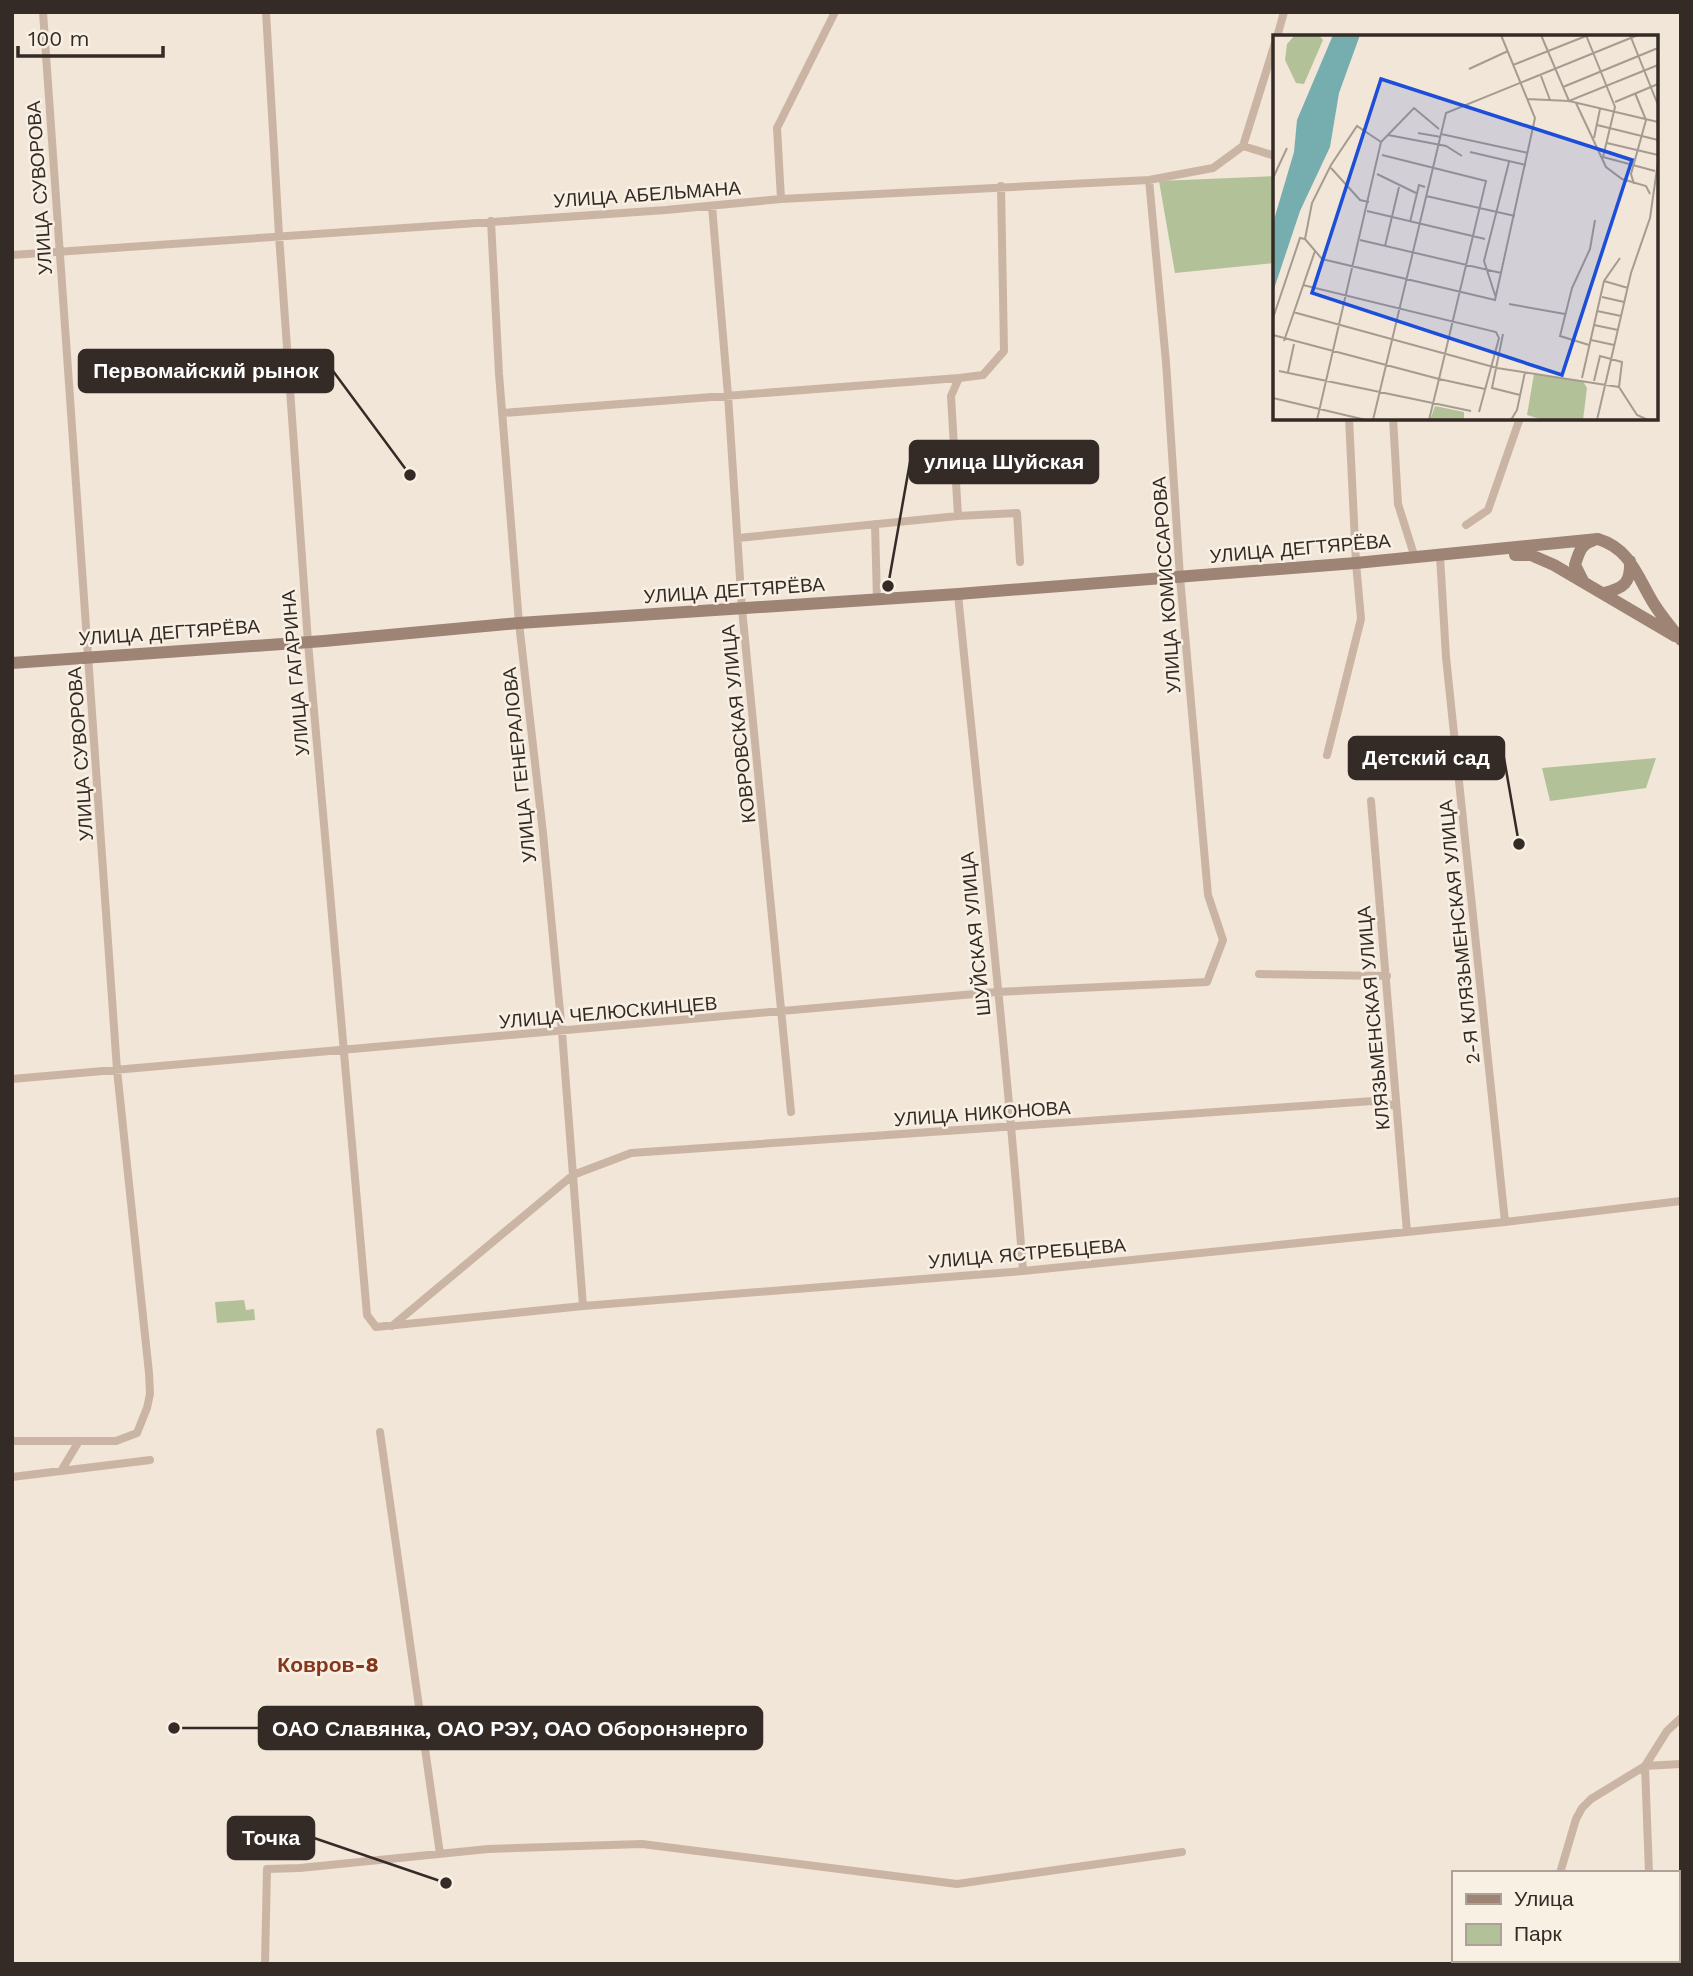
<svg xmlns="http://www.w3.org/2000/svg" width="1693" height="1976" font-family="'Work Sans',sans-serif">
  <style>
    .green { fill: #b3c198 }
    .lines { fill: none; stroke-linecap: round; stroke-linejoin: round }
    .street { stroke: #cab5a4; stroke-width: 8 }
    .secondary { stroke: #9d8475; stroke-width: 12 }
    .labels { text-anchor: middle; stroke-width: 5; stroke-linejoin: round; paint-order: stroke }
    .street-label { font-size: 19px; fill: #352b26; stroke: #f9f0e4 }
    .neighbourhood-label { font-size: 21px; font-weight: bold; fill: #86361d; stroke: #f9f0e4 }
    .inset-road { fill: none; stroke: #a69b91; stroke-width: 2 }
    .view { fill: #1d4ed8; fill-opacity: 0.15; stroke: #1d4ed8; stroke-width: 3.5 }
    .inset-edge { fill: none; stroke: #352b26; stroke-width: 3.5 }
    .leader { fill: none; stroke: #352b26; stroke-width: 2.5 }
    .callout-dot { fill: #352b26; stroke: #f9f0e4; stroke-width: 2.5 }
    .callout { fill: #352b26; stroke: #352b26; stroke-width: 2.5 }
    .callout-label { font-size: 21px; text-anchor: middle; font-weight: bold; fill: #fff }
  </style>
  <rect width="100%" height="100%" fill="#f2e6d8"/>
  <path class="green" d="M1275,176V263L1175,273L1159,181Z
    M1656,758L1646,788L1550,801L1542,768Z
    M244,1300L246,1310L254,1309L255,1320L217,1323L215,1302Z"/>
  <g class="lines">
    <path class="street" d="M266,12L279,235L308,642L367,1315L376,1327L583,1306L1023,1271L1505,1222L1681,1201
      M1277,37L1284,12
      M1243,146L1275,43
      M781,199L777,128L835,12
      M712,206L728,395L742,609L791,1112
      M491,221L499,374L519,623L543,833L562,1032L583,1306
      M12,255L666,210L781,199L1149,180L1213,168L1243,146L1275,156
      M503,413L959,378
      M1393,418L1398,504L1415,558
      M958,516L951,396L959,378L983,375L1004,351L1001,186
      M875,524L877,600
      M1466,525L1488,510L1520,418
      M738,538L958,516L1017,513L1020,562
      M1440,556L1446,657L1505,1222
      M958,594C980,819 1006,1045 1023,1271
      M1327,755L1361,619L1356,563L1349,418
      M1371,801L1407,1232
      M1259,974L1387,976
      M12,1079L997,992L1207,982L1223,940L1208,895L1180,577L1166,362L1149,180
      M392,1326L573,1175L631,1153L1373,1101L1396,1106
      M380,1432L440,1854
      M12,1441H116L137,1433L147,1408L150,1394L149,1373L117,1070L43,12
      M61,1471L79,1441
      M12,1477L150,1460
      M1560,1873L1576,1819L1582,1808L1591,1799L1645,1766L1667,1731L1681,1718
      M1649,1873L1645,1766L1681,1764
      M1652,1960L1653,1964
      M265,1964L267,1869L300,1868L488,1849L642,1844L957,1884L1182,1852
      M1532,1964L1533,1960"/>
    <path class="secondary" d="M1515,555H1531L1554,565L1675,636
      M1583,581L1575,565C1579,552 1581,544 1594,540
      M1604,593C1624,588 1631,583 1630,561
      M12,663L324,641L519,623L958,594L1356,563L1598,539C1631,549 1637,577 1654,604C1662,617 1672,628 1681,640"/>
  </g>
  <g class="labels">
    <g class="street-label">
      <text transform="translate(39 188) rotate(-94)" y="7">УЛИЦА СУВОРОВА</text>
      <text transform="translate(647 194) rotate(-4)" y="7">УЛИЦА АБЕЛЬМАНА</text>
      <text transform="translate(1300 548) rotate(-5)" y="7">УЛИЦА ДЕГТЯРЁВА</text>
      <text transform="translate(1166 585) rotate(-94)" y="7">УЛИЦА КОМИССАРОВА</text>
      <text transform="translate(734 590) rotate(-4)" y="7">УЛИЦА ДЕГТЯРЁВА</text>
      <text transform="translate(169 632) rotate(-4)" y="7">УЛИЦА ДЕГТЯРЁВА</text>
      <text transform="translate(295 673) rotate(-95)" y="7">УЛИЦА ГАГАРИНА</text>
      <text transform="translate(738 724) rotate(-96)" y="7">КОВРОВСКАЯ УЛИЦА</text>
      <text transform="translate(80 754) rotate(-94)" y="7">УЛИЦА СУВОРОВА</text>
      <text transform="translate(519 765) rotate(-96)" y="7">УЛИЦА ГЕНЕРАЛОВА</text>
      <text transform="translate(1459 932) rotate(-96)" y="7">2-Я КЛЯЗЬМЕНСКАЯ УЛИЦА</text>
      <text transform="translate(975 934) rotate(-96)" y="7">ШУЙСКАЯ УЛИЦА</text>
      <text transform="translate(608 1012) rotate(-5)" y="7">УЛИЦА ЧЕЛЮСКИНЦЕВ</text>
      <text transform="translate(1373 1018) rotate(-95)" y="7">КЛЯЗЬМЕНСКАЯ УЛИЦА</text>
      <text transform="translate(982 1113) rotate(-4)" y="7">УЛИЦА НИКОНОВА</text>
      <text transform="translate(1027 1253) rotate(-5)" y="7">УЛИЦА ЯСТРЕБЦЕВА</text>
    </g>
    <g class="neighbourhood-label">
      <text x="328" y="1672">Ковров-8</text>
    </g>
  </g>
  <g transform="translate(1273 35)">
    <rect width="385" height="385" fill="#f2e6d8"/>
    <path d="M22,0H46L50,5L31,49L23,48L12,25L14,9ZM261,339L310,346L314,353L310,385H270L254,380ZM162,371L191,377V385H157Z" fill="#b3c198"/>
    <path d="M60,0H87L66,58L57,112L27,176L0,257V188L21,117L24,85Z" fill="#76adaf"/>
    <path class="inset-road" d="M268,0L296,66L385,30M313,0L342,72L330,122L382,136M357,0L385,70M240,30L313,1M196,34L235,16M268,41L277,65M290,52L385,13M254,64L296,66L385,87M342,67L385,49M303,68L333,132L349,144L373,151L377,159M324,90L385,105M145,98L168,102M168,99L255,118M115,100L173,111L189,121M321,103L327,74M334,108L385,120M197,117L253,130M109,120L213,146L166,344L212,354M58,133L87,165L96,167M104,139L143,158M0,143L14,113M361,149L358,139L373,85L362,58M153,161L242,181M94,176L212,204M137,187L146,150L152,152M32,204L49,224L222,265L262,83L228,0M87,205L228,238M112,211L126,152M331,246L355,253M30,250L223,297L226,303L206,377M329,262L351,267M223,263L211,226L236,127M236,269L292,279M324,276L348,281M20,277L224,333L346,352M0,283L27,203L32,204L39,168L58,130L84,91L108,107M321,290L345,295M230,299L219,353L247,360M0,300L166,344L156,385M318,305L341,310M11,306L42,216M316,310L287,301L299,253L317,214L322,185M6,336L198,376M15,337L21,309M309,343L331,246L347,223M321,346L327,321L349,327L346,352L364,380L375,385M0,363L93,385M44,385L108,107L141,73L166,94M100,385L173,78L365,0M238,385L244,375L252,337M324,385L358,238L377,183L385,127"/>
    <path class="view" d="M108,44L359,125L289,340L39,258Z"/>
    <rect width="385" height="385" class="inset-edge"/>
  </g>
  <path class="leader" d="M410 475L333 371M888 586L910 462M1519 844L1504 758M174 1728L259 1728M446 1883L314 1838"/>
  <g class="callout-dot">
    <circle cx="410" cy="475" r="7"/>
    <circle cx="888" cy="586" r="7"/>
    <circle cx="1519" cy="844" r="7"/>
    <circle cx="174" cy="1728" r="7"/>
    <circle cx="446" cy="1883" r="7"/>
  </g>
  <g class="callout">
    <rect x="79" y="350" width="254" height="42" rx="7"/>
    <rect x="910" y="441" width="188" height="42" rx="7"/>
    <rect x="1349" y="737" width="155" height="42" rx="7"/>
    <rect x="259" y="1707" width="503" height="42" rx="7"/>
    <rect x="228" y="1817" width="86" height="42" rx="7"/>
  </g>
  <g class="callout-label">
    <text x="206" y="378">Первомайский рынок</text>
    <text x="1004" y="469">улица Шуйская</text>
    <text x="1426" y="765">Детский сад</text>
    <text x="510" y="1736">ОАО Славянка, ОАО РЭУ, ОАО Оборонэнерго</text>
    <text x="271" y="1845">Точка</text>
  </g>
  <rect width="1693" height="1976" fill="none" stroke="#352b26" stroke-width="28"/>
  <rect x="1452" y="1871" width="228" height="91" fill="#f9f0e4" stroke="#aba198" stroke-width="2"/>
  <rect x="1466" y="1894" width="35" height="10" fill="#9d8475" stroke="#aba198" stroke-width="2"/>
  <text x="1514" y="1906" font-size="21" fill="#352b26">Улица</text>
  <rect x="1466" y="1924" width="35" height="21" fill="#b3c198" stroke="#aba198" stroke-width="2"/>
  <text x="1514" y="1941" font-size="21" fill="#352b26">Парк</text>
  <path d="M18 46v10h145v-10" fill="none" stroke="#352b26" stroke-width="3.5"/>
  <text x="28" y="46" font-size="21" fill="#352b26" stroke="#f9f0e4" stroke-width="5" paint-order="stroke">100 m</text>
</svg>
